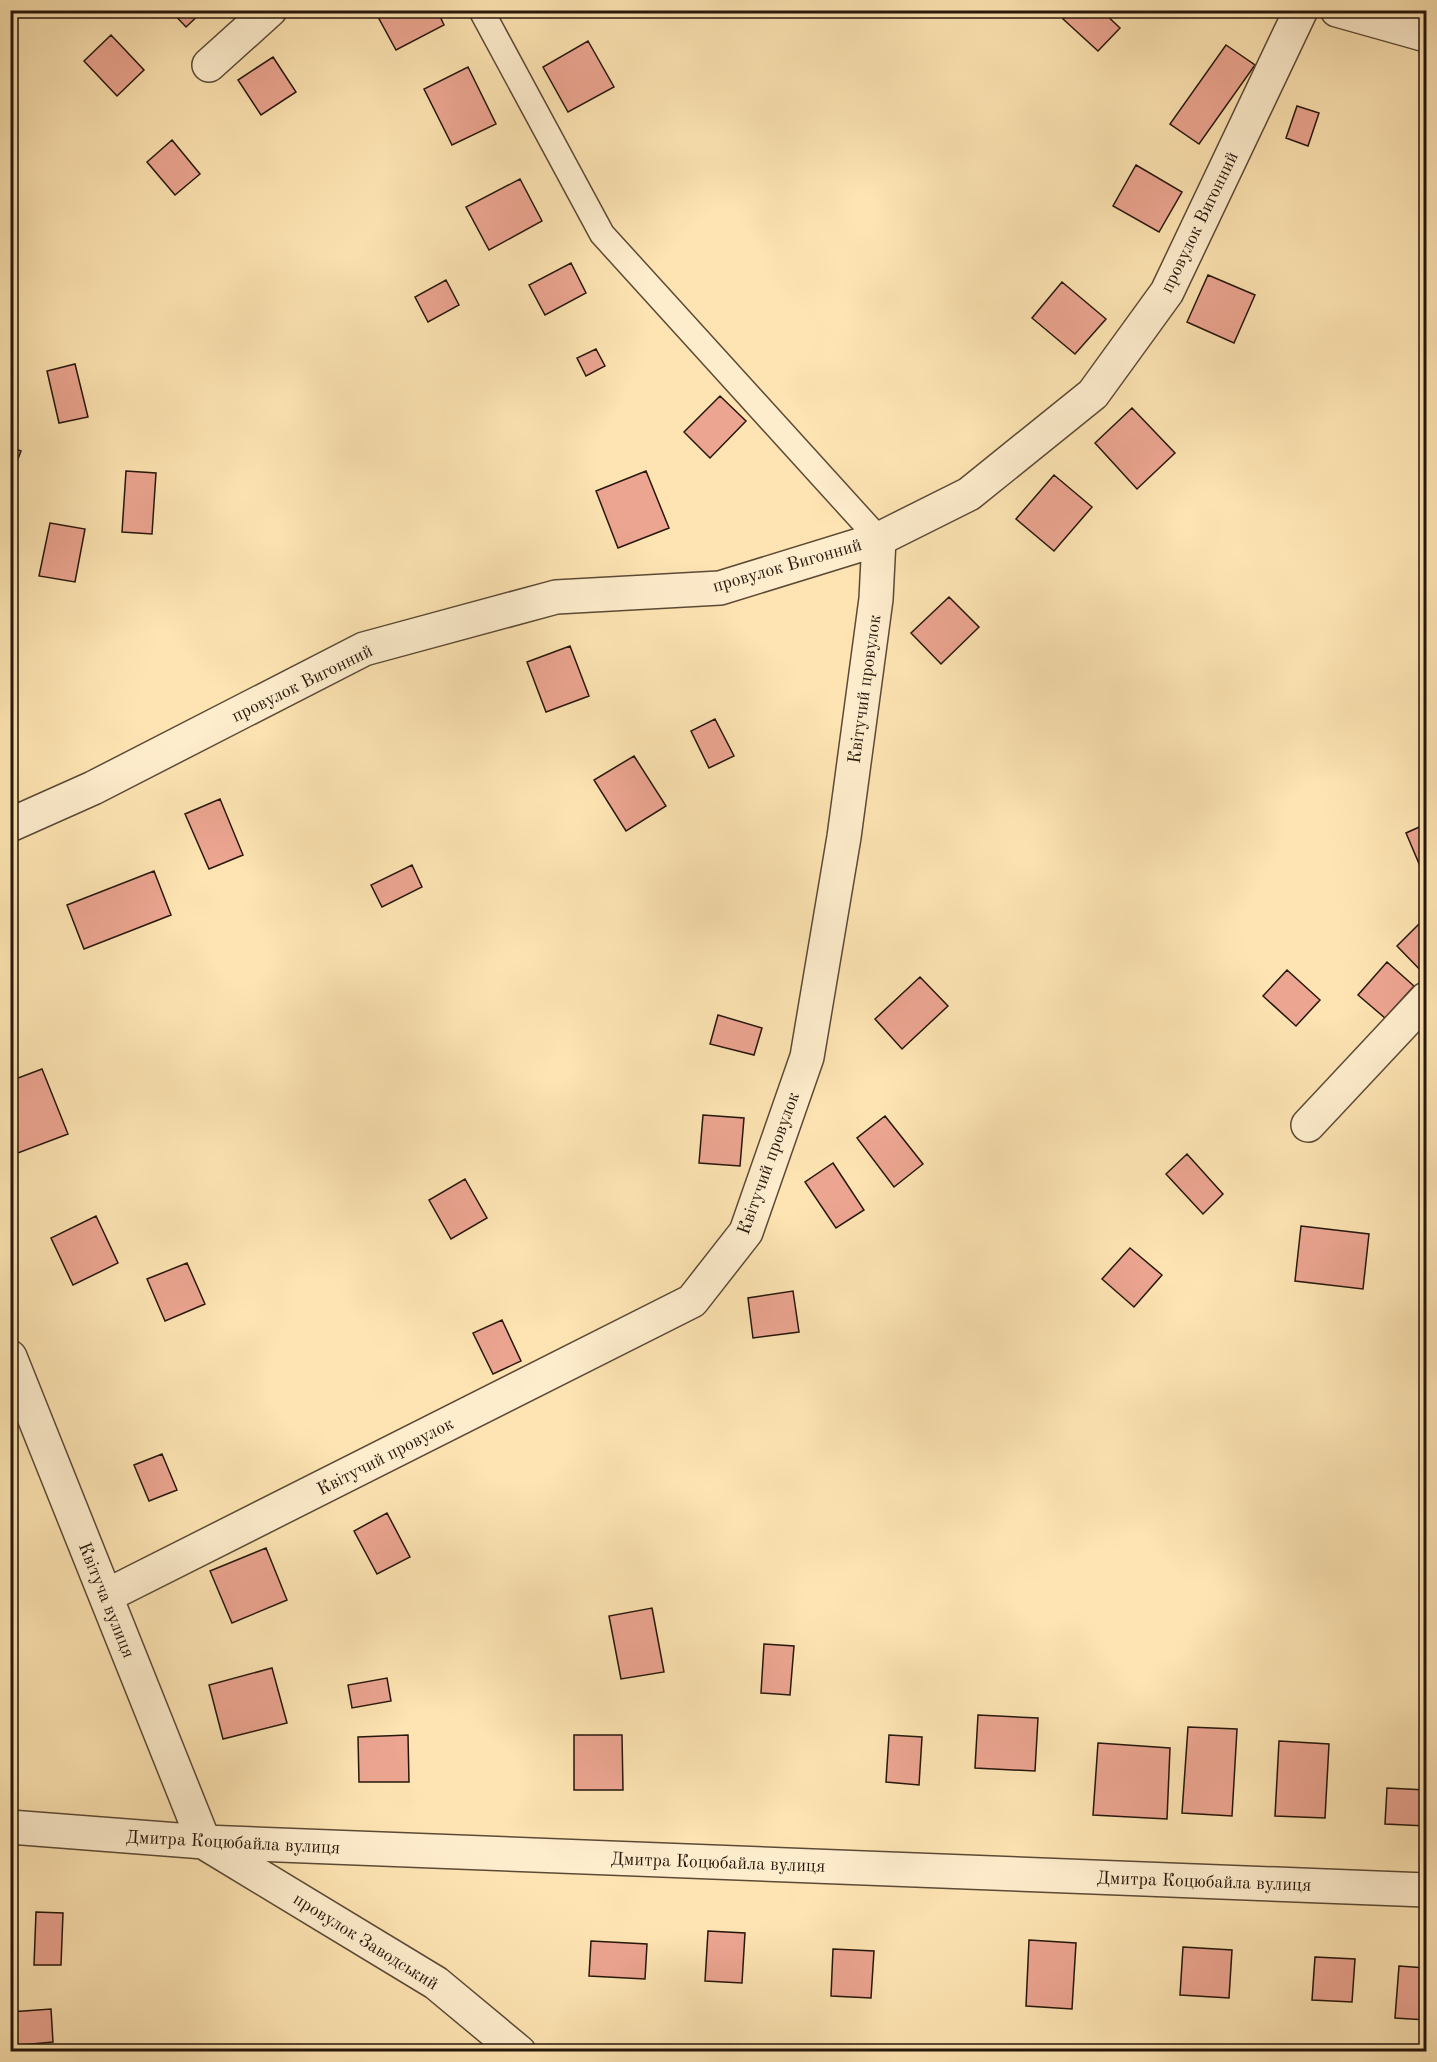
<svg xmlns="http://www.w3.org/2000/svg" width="1437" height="2062" font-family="'Old Standard TT',serif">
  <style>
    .building { fill: #eca591; stroke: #26170c; stroke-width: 1.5 }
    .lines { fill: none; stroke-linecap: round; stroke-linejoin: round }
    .lane-casing { stroke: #5c4a36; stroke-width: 27 }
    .street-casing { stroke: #5c4a36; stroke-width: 36 }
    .lane { stroke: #feedcd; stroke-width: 24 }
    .street { stroke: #feedcd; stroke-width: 33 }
    .labels { text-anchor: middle; stroke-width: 6; stroke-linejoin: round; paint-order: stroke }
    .street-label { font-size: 18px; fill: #26170c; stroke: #feedcd }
  </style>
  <rect width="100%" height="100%" fill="#fde4b2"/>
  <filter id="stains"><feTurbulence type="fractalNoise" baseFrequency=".00333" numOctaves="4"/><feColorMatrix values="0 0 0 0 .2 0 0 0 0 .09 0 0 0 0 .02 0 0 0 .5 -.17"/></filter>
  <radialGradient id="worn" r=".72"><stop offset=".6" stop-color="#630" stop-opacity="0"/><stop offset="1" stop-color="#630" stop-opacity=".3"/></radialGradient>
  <path class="building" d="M170,10H204L186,27Z
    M386,10H437L444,25L396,50L377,15Z
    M1071,10H1101L1120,28L1098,51L1063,19Z
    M111,35L144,70L117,96L84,61Z
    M588,41L614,87L568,112L543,67Z
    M1226,45L1255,65L1199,144L1170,124Z
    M273,57L296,92L261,115L238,80Z
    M468,67L496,124L452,145L424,89Z
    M1297,106L1319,113L1308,146L1286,138Z
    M172,140L200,174L175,195L147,162Z
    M1136,165L1182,192L1159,232L1113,206Z
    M520,179L542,221L489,250L466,207Z
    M571,263L586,293L545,315L529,285Z
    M1208,275L1255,295L1234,343L1187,322Z
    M446,280L459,305L428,322L415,297Z
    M1062,282L1106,319L1075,354L1032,318Z
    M596,349L605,366L586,376L577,358Z
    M75,364L88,417L59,423L47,371Z
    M720,396L746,421L710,458L684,432Z
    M1132,408L1175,453L1137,489L1095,443Z
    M10,447L21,451L10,480Z
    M126,471L156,473L152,534L122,532Z
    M646,471L669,528L618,548L596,491Z
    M1054,475L1092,507L1054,551L1016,519Z
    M50,523L85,529L75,582L39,576Z
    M949,597L979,627L941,664L911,633Z
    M570,646L589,696L546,712L527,662Z
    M715,719L734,756L709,768L691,731Z
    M634,756L666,806L626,831L594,780Z
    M220,799L243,855L209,869L185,814Z
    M1426,824V872L1423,873L1406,833Z
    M412,865L422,887L382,907L371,885Z
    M154,871L171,915L84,949L67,905Z
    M1426,917V976L1397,946Z
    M1387,962L1414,986L1385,1018L1358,995Z
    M1287,970L1320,1000L1296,1026L1263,996Z
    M920,977L948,1006L902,1049L875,1019Z
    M718,1015L762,1028L754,1055L710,1044Z
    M42,1069L68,1134L10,1156V1081Z
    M703,1115L744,1118L740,1166L699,1163Z
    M885,1116L923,1164L894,1187L857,1138Z
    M1187,1154L1223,1194L1203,1214L1166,1174Z
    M833,1163L864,1210L836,1228L805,1182Z
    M465,1179L487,1218L451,1239L429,1200Z
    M96,1216L118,1263L73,1285L51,1238Z
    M1301,1226L1369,1234L1363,1289L1295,1281Z
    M1130,1248L1162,1275L1134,1307L1102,1279Z
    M187,1263L205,1304L165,1321L147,1279Z
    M793,1291L799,1332L753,1338L748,1298Z
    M502,1320L521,1361L493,1374L473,1333Z
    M162,1454L177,1490L149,1501L134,1465Z
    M387,1513L410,1557L377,1574L354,1531Z
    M266,1548L287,1600L232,1623L210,1571Z
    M652,1608L664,1672L621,1679L609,1616Z
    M764,1644L794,1646L790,1695L761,1693Z
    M272,1668L287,1723L223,1739L209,1685Z
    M387,1678L391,1701L352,1708L348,1685Z
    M978,1715L1038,1718L1035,1771L975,1768Z
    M1188,1727L1237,1729L1232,1816L1182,1813Z
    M408,1735L409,1782H359L358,1737Z
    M574,1735H622L623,1790H574Z
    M889,1735L922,1737L919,1785L886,1782Z
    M1279,1741L1329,1744L1325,1818L1275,1816Z
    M1098,1743L1170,1748L1167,1819L1093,1815Z
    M1387,1788L1426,1790V1826L1385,1824Z
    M36,1912L63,1913L61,1965H34Z
    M708,1931L745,1933L742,1983L705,1981Z
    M1029,1940L1076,1943L1072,2009L1026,2006Z
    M591,1941L647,1944L645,1979L589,1976Z
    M1183,1947L1232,1950L1229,1998L1180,1995Z
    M833,1949L874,1951L871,1998L831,1996Z
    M1315,1957L1355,1959L1352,2002L1312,2000Z
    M1399,1966L1426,1968V2020L1395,2018Z
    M51,2009L53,2042L10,2046V2012Z"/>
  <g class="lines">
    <g class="lane-casing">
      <path id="lane" d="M481,10L602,234L879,539"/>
    </g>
    <g class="street-casing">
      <path id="street" d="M1337,10L1426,35
        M209,65L270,10
        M10,825L93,788L364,649L556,597L720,588L879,539L969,494L1093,394L1167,292L1301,10
        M1308,1125L1426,999
        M10,1357L204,1842
        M106,1596L692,1301L746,1232L807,1057L844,837L876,599L879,539
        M10,1827L204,1842L1426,1890
        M205,1843L436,1983L519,2052"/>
    </g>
    <use href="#lane" class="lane"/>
    <use href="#street" class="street"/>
  </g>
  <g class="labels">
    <g class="street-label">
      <text transform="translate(1199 222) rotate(-64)" y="6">провулок Вигонний</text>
      <text transform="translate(787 565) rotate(-16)" y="6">провулок Вигонний</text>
      <text transform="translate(302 683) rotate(-26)" y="6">провулок Вигонний</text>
      <text transform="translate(864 689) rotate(-82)" y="6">Квітучий провулок</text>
      <text transform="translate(768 1163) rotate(-70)" y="6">Квітучий провулок</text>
      <text transform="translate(385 1456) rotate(-27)" y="6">Квітучий провулок</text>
      <text transform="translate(107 1600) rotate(68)" y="6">Квітуча вулиця</text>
      <text transform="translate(233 1842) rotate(3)" y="6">Дмитра Коцюбайла вулиця</text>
      <text transform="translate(718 1862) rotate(2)" y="6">Дмитра Коцюбайла вулиця</text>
      <text transform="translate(1204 1881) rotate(2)" y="6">Дмитра Коцюбайла вулиця</text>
      <text transform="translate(366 1941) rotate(32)" y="6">провулок Заводський</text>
    </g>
  </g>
  <rect width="1437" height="2062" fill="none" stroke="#fde4b2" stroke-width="36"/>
  <rect x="12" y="12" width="1413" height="2038" fill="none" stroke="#26170c" stroke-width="3"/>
  <rect x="18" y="18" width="1401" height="2026" fill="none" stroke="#26170c" stroke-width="1.5"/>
  <rect width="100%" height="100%" filter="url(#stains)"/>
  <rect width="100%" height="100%" fill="url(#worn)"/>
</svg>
